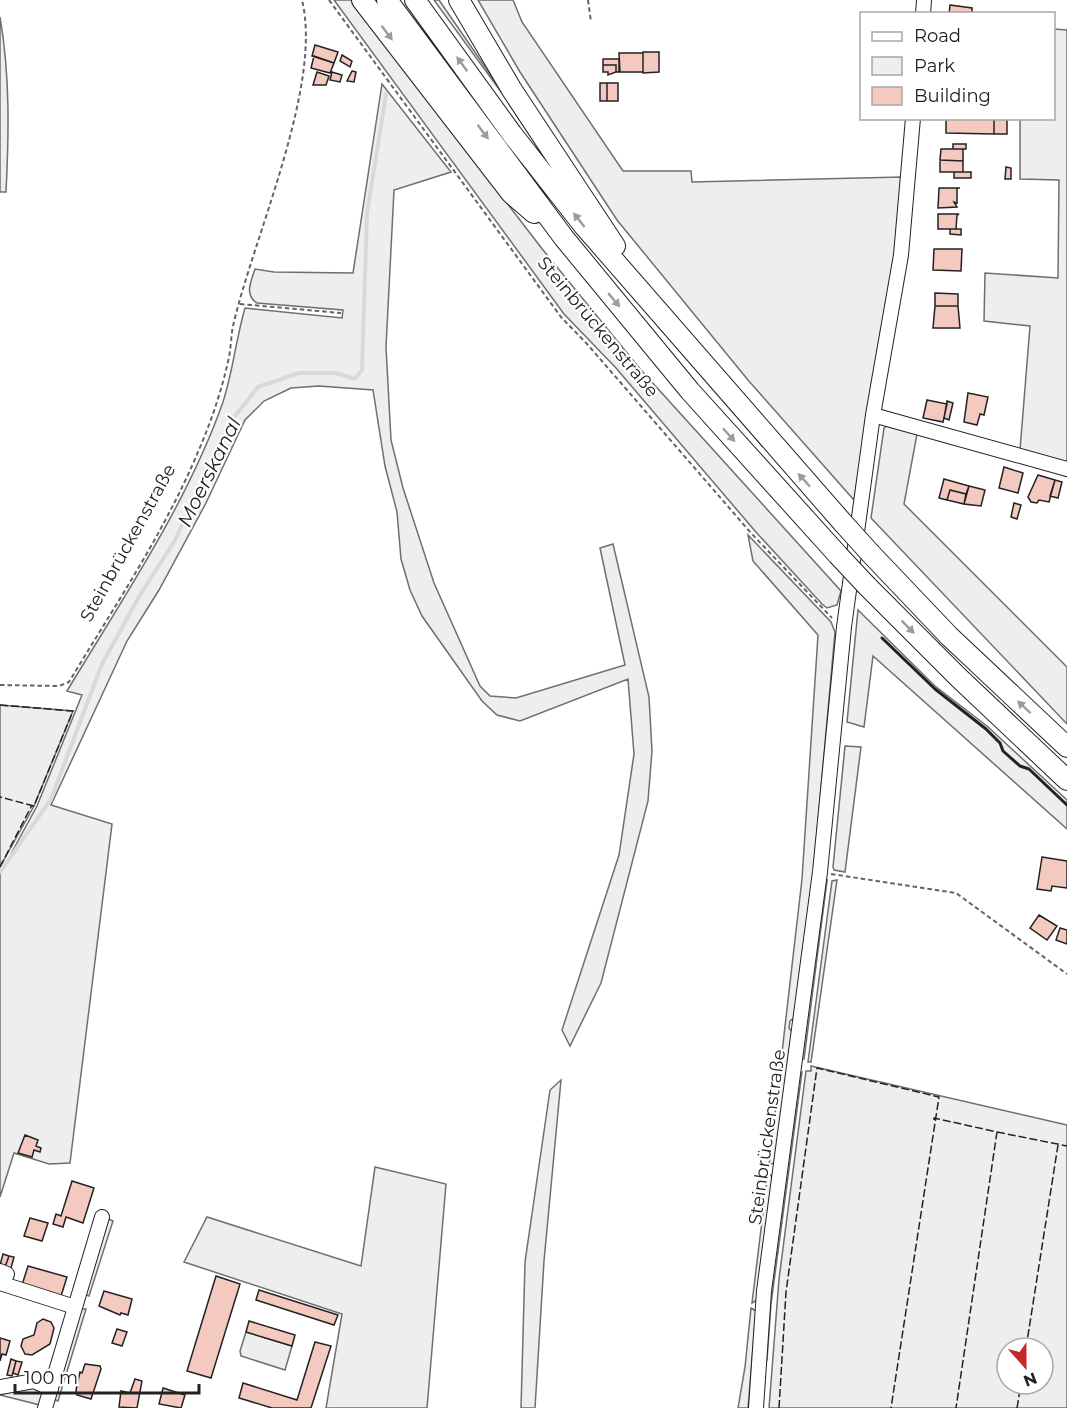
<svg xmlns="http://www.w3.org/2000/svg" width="1067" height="1408" font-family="Montserrat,sans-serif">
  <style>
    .green { fill: #eee; stroke: #6f6f6f; stroke-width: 1.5; fill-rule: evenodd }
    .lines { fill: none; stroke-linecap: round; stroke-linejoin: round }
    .stream { stroke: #d9d9d9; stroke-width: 4 }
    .building { fill: #f3c9c0; stroke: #222; stroke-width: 1.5 }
    .minor-casing { stroke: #222; stroke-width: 16 }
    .highway-casing { stroke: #222; stroke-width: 22 }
    .path { stroke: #646464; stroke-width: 2; stroke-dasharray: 4.5 3; stroke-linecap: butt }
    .minor { stroke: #fff; stroke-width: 14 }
    .highway { stroke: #fff; stroke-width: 20 }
    .highway-bridge-casing { stroke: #222; stroke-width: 22; stroke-linecap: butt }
    .highway-bridge { stroke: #fff; stroke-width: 20 }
    .fence { stroke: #222; stroke-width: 1.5; stroke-dasharray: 8 3; stroke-linecap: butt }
    .wall { stroke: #222; stroke-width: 3 }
    .oneway { fill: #9c9c9c }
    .labels { text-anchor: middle; stroke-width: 4.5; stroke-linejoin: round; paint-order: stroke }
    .street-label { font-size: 18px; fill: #222; stroke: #fff }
    .water-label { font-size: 20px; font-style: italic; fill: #222; stroke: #fff }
  </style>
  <rect width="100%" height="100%" fill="#fff"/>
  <path class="green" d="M334,0H351L543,250L641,370L841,591L837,605L827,608L822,604L755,531L616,368L564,314Z
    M434,0H439L523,122Z
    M478,0H513L522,22L623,171H691L692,182L902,177L894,262L854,500L748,380L617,220L520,72Z
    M0,17C10,75 9,133 6,192H0Z
    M1054,29L1067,30V463L1020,450L1030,326L984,321L985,273L1058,278L1059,180L1020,179V119L1054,118Z
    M382,84L451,172L394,190L386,347L391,440L403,488L434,583L480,686L490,696L516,698L625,665L600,548L613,544L649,697L652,751L648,801L601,983L570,1046L562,1030L619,855L634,754L628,679L520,721L497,715L482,701L422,616L410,590L401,559L397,512L385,466L373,390L319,386L291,388L264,401L245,420L206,503L159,590L127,641L51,805L112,824L70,1163L49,1164L14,1153L0,1197V874L37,806L82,695L67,691C123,598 187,504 223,402C233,371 236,339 245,308L342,318L343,310L257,303C244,295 251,281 255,269L274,272L353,273Z
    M887,426L917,434L904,504L1067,667V724L871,518L884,428Z
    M748,535L831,622L835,632L813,877L795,1017L790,1021L789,1028L793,1033L776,1162L769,1165L802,879L818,635L753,561Z
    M858,610L935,686L987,726L1067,800V829L873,656L864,727L847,722Z
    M0,705L73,711L34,806L0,867Z
    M845,746L861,747L845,872L834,870L833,867Z
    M837,880L811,1062H808L832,881Z
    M827,881L804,1059L801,1058L824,885Z
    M811,1066L1067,1125V1408H769L779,1279L806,1071H811ZM1007,1348H1043V1384H1007Z
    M802,1072L771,1304L767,1360H764L769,1294L799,1073Z
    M561,1080L544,1261L535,1408H521L525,1262L550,1090Z
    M375,1167L446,1184L427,1408H326L342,1314L184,1262L207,1217L361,1266Z
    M768,1172L773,1178L757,1300L752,1303Z
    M108,1219L113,1221L89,1296L84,1294Z
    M751,1308L756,1311L748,1408H738L745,1367Z
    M77,1309H86L58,1401L53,1399L63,1377L60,1376Z
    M246,1332L292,1346L285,1370L241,1356L240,1351Z
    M26,1386L42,1389L44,1395L40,1405L0,1395Z"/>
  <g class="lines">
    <path class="stream" d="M0,872L51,799L102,664L140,595L174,542L235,416L258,387L299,373H335L355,379L362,370L367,213L386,94"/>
  </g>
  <path class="building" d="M950,5L972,8V14H949Z
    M315,45L338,52L334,63L312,56Z
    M643,52H659V72L643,73Z
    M619,53H643V72H620Z
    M342,55L352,61L350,67L340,61Z
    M314,56L334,63L330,73L311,68Z
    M603,59H619V72H616V65H603Z
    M603,65H616V72L608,75V72H603Z
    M352,71L356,72L354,82L347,81Z
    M317,72L329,76L326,85H313Z
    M332,72L342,75L340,82L330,80Z
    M600,83H607V101H600Z
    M607,83H618V101H607Z
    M946,118H994V134L946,133Z
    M994,118L1007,119V134H994Z
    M953,144H966V149H953Z
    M941,149H963V161L940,160Z
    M940,160L963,161V172H940Z
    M1006,167L1011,168V179H1005Z
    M954,172H971V178H954Z
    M939,188H960H957V203L954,202L957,207L938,208Z
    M938,214H959L957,215L956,229H938Z
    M950,229H961V235L950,234Z
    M934,249H962L961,271L933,270Z
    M935,293L958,294V306H935Z
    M935,306H958L960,328H933Z
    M968,393L988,397L984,415L980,414L977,425L964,422Z
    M927,400L947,404L943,422L923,418Z
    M947,401L953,403L949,420L944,418Z
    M1004,467L1023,473L1018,493L999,488Z
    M1038,475L1055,480L1049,502L1039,500L1037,503L1031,502L1028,497Z
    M944,479L969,486L966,494L950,490L947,500L939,498Z
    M1055,480L1062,482L1058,498L1050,496Z
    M969,486L985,490L981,506L964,504Z
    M950,490L966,494L964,504L947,500Z
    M1014,503L1021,505L1017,519L1011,517Z
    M1042,857L1067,861V888L1052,886L1051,891L1037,889Z
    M1039,915L1057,926L1047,940L1030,928Z
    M1060,928L1067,930V944L1056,940Z
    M25,1135L38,1140L36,1146L41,1148L40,1152L34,1150L32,1157L18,1153Z
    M72,1181L94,1188L83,1223L66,1217L63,1227L53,1224L56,1214L61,1216Z
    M30,1218L48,1223L42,1241L24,1236Z
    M3,1254L9,1256L5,1267L0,1265Z
    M9,1256L14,1257L11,1268L5,1267Z
    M28,1266L67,1277L61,1296L22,1285Z
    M216,1276L240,1284L211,1378L187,1371Z
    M259,1290L338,1315L334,1325L256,1300Z
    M104,1291L132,1299L128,1315L121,1313L120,1315L99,1306Z
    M43,1319L51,1322L54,1328L50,1344L32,1355L25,1354L21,1346L23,1339L34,1335L37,1323Z
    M249,1321L295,1335L292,1346L246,1332Z
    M117,1329L127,1332L122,1346L112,1343Z
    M0,1338L10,1341L6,1355L2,1354L0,1361Z
    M315,1342L331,1346L311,1408H272L239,1398L243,1383L297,1400Z
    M11,1359L16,1361L12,1376L7,1375Z
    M16,1361L22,1362L18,1375L13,1373Z
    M85,1364L100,1366L101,1369L91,1399L77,1395L76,1390L80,1372L82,1373Z
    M135,1379L142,1381L137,1408L119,1407L121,1391L130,1393Z
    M163,1388L185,1395L181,1408L159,1404Z"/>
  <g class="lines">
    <g class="minor-casing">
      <path id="minor" d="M923,14L924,0
        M873,415L1067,469
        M0,1271L7,1274L3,1284L75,1307
        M0,1387L34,1381L51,1389
        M45,1408L102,1217
        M756,1408L764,1291L820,872L844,627L873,415L901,255L913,118"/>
    </g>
    <g class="highway-casing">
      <path id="highway" d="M362,0L511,193L534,213
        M387,0L564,238L690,391L838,555
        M415,0L512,134L584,226L843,523
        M459,0L512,90L615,246
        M871,554L949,636L1067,747
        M867,586L958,677L1067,780"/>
    </g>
    <path class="path" d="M329,0L561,317L588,345L751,533L832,618
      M588,0L591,22
      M240,304L341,313
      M0,685L59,686L69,682C114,607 164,533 198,452C211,422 222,390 229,357C231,347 231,336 233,326C253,238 323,86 302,0
      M831,874L956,893L1067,974"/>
    <use href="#minor" class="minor"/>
    <use href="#highway" class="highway"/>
    <g class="highway-bridge-casing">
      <path id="highway-bridge" d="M843,523L871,554
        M838,555L867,586"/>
    </g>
    <use href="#highway-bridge" class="highway-bridge"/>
    <path class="fence" d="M0,705L73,711L34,806L0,797
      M0,867L32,805
      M934,1120V1118L997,1132L956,1408
      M997,1132L1067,1146
      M1026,1348L1058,1145
      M779,1408L786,1292L817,1068L939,1097L891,1408
      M1017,1408L1021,1384"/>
    <path class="wall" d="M882,638L935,689L986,729L1000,743L1003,751L1020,766L1029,769L1067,805"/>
  </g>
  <defs><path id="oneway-solid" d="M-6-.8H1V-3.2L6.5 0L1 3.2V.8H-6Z" transform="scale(1.5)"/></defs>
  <g class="oneway">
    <use href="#oneway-solid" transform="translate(387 33) rotate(53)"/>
    <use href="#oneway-solid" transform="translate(462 64) rotate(-126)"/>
    <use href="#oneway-solid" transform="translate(483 132) rotate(53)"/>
    <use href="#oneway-solid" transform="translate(579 220) rotate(-128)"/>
    <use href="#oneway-solid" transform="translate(614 300) rotate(50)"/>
    <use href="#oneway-solid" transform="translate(729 435) rotate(48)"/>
    <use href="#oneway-solid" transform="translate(804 480) rotate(-132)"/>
    <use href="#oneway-solid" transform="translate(908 627) rotate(45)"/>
    <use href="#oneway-solid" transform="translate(1024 707) rotate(-137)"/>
  </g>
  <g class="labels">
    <g class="street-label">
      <text transform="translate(598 327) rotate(50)" y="6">Steinbrückenstraße</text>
      <text transform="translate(128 543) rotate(-61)" y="6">Steinbrückenstraße</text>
      <text transform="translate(767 1137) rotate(-82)" y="6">Steinbrückenstraße</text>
    </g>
    <g class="water-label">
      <text transform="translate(209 472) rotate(-64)" y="7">Moerskanal</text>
    </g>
  </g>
  <rect x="860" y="12" width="195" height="108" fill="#ffffff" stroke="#a7a7a7" stroke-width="1.5"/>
  <rect x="872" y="32" width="30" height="9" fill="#ffffff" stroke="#a7a7a7" stroke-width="1.5"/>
  <text x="914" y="42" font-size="18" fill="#222222">Road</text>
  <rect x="872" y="57" width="30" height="18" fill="#eeeeee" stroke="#a7a7a7" stroke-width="1.5"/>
  <text x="914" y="72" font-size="18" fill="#222222">Park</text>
  <rect x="872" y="87" width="30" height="18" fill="#f3c9c0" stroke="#a7a7a7" stroke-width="1.5"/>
  <text x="914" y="102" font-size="18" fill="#222222">Building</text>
  <g transform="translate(1025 1366) rotate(159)"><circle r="28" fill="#ffffff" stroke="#a7a7a7" stroke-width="1.5"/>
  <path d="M0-4.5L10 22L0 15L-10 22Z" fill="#c62828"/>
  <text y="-9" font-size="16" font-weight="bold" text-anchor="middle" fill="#222222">N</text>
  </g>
  <path d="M15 1384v9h184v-9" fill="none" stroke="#222222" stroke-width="3"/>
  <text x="24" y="1384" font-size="18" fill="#222222" stroke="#ffffff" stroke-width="4.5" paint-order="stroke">100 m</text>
</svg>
